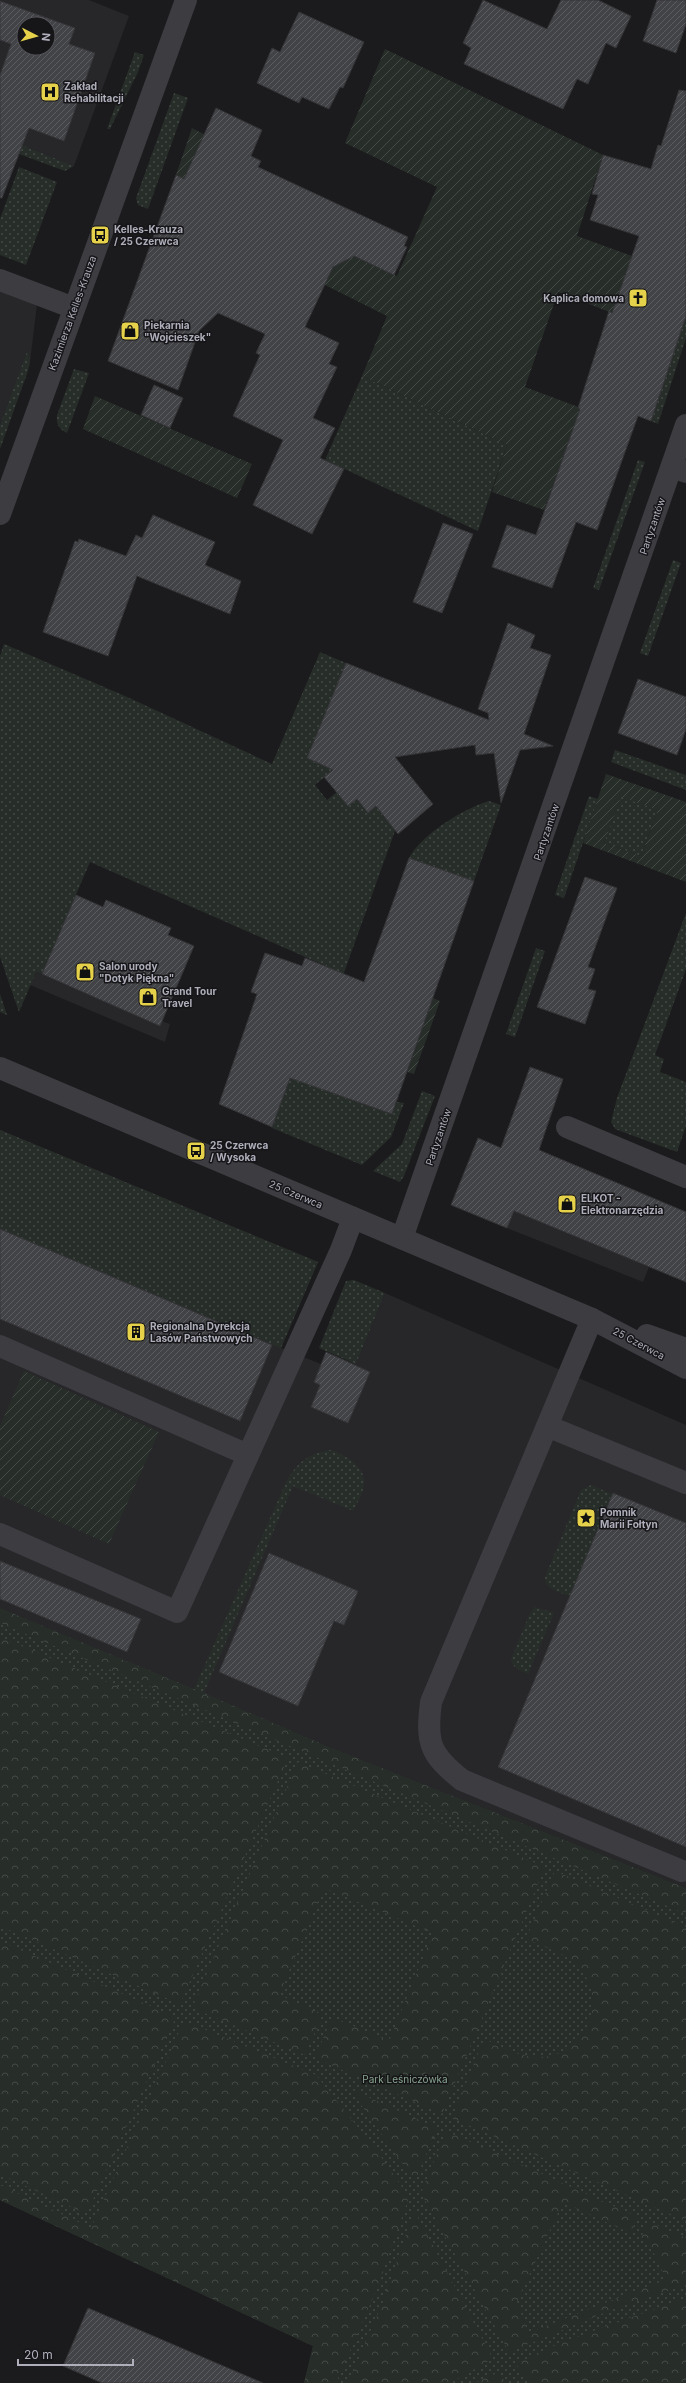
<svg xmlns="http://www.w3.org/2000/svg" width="686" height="2383" font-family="Inter,sans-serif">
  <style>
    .built { fill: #272629; fill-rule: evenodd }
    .grass { fill: url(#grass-dots) }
    .forest { fill: url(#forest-crowns) }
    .garden { fill: url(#garden-furrows); fill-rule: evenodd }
    .building { fill: url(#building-hatch); stroke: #353538; fill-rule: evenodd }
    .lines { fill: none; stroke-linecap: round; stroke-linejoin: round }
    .service { stroke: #3c3c41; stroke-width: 22 }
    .minor { stroke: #3c3c41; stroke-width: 22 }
    .tertiary { stroke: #3c3c41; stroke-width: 22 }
    .labels { text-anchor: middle; stroke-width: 3; stroke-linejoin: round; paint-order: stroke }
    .poi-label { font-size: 10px; font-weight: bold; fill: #aeafbb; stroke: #161518; text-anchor: start }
    .street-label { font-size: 10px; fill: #aeafbb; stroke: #161518 }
    .park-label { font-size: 10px; fill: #87a48f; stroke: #161518 }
  </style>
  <defs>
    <pattern id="grass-dots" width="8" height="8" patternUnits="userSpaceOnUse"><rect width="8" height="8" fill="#272e29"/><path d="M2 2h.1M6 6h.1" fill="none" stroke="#444a46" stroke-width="1.8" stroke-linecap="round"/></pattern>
    <pattern id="forest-crowns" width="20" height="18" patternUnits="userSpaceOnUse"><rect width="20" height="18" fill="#272e29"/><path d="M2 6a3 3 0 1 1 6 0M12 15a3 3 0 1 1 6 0" fill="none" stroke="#444a46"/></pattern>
    <pattern id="garden-furrows" width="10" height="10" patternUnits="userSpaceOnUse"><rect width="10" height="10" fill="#272e29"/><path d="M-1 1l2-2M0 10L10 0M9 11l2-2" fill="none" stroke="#444a46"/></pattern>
    <pattern id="building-hatch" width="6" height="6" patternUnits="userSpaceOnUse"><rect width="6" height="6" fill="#424346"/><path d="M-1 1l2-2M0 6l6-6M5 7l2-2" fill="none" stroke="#5b5c5f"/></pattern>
  </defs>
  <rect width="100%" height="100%" fill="#1b1a1c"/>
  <path class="built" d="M0,0H89L129,16L74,166L0,136ZM24,24H48V48H24Z
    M0,280L37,304L30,362L28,350L0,425Z
    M36,972L160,1025L162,1021L170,1024L165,1042L30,985Z
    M0,1130L318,1262L281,1348L321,1364L326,1352L356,1364L385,1293L686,1425V1888L329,1747L0,1608Z
    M514,1211L649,1267L643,1282L507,1228Z"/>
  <path class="grass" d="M135,52L144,55L138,72L110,129H107Z
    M174,93L188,98L148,209L138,205L136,198Z
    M0,136L74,166L65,171L0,147Z
    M19,167L57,182L26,265L0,255V219Z
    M686,316V338L658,424L651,421Z
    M28,349L30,362L28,371L0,449V425Z
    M74,369L89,373L67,433C59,429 56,424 57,415Z
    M362,376L507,445L478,531L325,460Z
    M638,460L645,462L599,590L593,588Z
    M673,560L681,563L648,656L640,653Z
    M4,644L125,696L272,764L320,652L346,663L307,758L333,770L315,785L327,800L337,792L357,799L368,813L376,806L386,819L395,812L400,817L341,981L326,1091L392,1114L397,1102L404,1103L391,1137L362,1165L272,1128L328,967L90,862L42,974L36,972L19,1012L0,957V656Z
    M615,750L686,775V790L611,762Z
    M589,796L598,799L564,898L555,895Z
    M621,796L658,810L641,856L604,843Z
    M489,801L501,805L474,881L409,858C421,835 464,808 489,801Z
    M686,913V969L655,1055L664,1059L660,1072L686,1082V1126L677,1152L615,1129L611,1122L617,1098Z
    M536,948L545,951L515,1037L506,1034Z
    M0,994L7,1015L0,1012Z
    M422,1091L435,1096L404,1176L400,1182L373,1171L402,1144Z
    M0,1130L318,1262L281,1348L0,1229Z
    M354,1280L385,1293L356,1364L319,1348L346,1281Z
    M330,1450C344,1454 367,1467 364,1485C363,1494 357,1503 353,1511L293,1486L204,1693L329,1747L686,1888V2383H304L313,2346L0,2200V1608L194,1689L287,1480C298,1462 308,1454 330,1450Z
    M591,1485L612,1494L570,1596C559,1592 545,1590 545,1577L581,1490Z
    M535,1607L554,1613L528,1674C520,1670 512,1668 511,1659L531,1611Z"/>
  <path class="forest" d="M0,1608L329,1747L686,1888V1914L0,1623Z
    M0,1637L288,1758L180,2004L0,1926Z
    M298,1762L545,1867L442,2114L315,2058L332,2017L389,2041L433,1933L324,1888L279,1995L323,2014L305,2055L192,2008Z
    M555,1871L686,1927V2221L452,2118L484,2039C501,2046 521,2058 540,2057C585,2056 609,2003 580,1968C567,1953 543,1947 526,1939Z
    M0,1941L176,2017L88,2211L82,2212L0,2174Z
    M184,2021L316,2075L377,2151L409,2197L377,2289L336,2383H304L313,2346L0,2200V2185L91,2228Z
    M350,2089L437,2128L415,2182Z
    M446,2131L638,2217L630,2233L563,2202L517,2302L528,2333L666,2279L648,2241L641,2238L648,2221L686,2238V2285L621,2306L509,2352L421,2193Z
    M414,2210L493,2359L450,2383H348L385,2297Z
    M686,2298V2383H531L516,2364L562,2342Z
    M497,2373L507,2383H475Z"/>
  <path class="garden" d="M385,49L603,155L577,236L632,256L612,313L558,292L525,387L581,408L544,510L492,492L507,445L362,376L387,316L325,285L340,250L397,276L437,187L345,143Z
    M192,128L219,142L199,186L176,175Z
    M95,396L252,464L237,498L83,429Z
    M606,774L686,802V882L583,843ZM621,797L658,810L641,856L604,843Z
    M433,998L440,1001L414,1074L407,1072Z
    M24,1371L159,1432L109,1544L0,1495V1426Z"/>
  <path class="building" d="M483,0L547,29L561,0H598L631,16L616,48L606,43L588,84L577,79L563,109L464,64L471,48L463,43Z
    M657,0H686V24L676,53L643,41Z
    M0,1L75,28L69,44L95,53L64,141L29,128L2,198H0V75L11,44L0,40ZM24,24H48V48H24Z
    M299,12L364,42L343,88L340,87L329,109L302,97L299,103L257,83L272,48L280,52Z
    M679,90L686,91V316L651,421L638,416L597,530L576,522L552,588L492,567L507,525L536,535L580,409L578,408L609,311L612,313L639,236L590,220L598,195L592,194L603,155L651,169L658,145L661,146Z
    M216,108L262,130L251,156L261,161L258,167L408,237L404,246L407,247L394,275L354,256L333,267L305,327L339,343L329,364L337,367L313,418L335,428L320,458L344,469L312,534L253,505L283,440L233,416L260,355L256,353L265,334L218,313L199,331L178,390L108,361L176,175L184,179Z
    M154,385L183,398L170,428L141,415Z
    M153,515L215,542L205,565L241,581L230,614L137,576L108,656L43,632L75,541L78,542L79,539L126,556L136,535L142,538Z
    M443,523L473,534L442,613L413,602Z
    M508,623L535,635L530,648L551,655L524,734L553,746L520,750L501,803L494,753L476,755L475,745L395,757L433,804L398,834L376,806L368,813L357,799L348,806L324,777L333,770L307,758L346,663L489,720L488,713L478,709Z
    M638,679L686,697V729L677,755L618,733Z
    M409,858L474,881L392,1114L290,1078L272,1127L219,1104L257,994L251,992L265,953L302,966L305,958L364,982Z
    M585,877L617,888L588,967L595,969L588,989L596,991L585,1024L537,1007Z
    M76,895L103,907L106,900L171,928L168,935L194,946L160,1026L42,974Z
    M530,1067L563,1079L539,1150L686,1212V1282L514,1211L507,1228L451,1205L478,1138L501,1148Z
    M0,1229L272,1345L240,1421L0,1319Z
    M326,1352L370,1372L348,1423L311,1407L320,1385L314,1382Z
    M613,1493L686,1523V1847L498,1767Z
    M269,1553L358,1591L344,1625L334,1621L298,1706L219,1672Z
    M0,1561L141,1619L127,1652L0,1599Z
    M88,2308L263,2383H102L63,2366Z"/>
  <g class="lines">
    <path class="service" d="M0,280L74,308
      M672,467L686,472
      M567,1127L686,1177
      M592,1319L431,1702C426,1742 429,1754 462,1780L682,1871
      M0,1346L248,1455
      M547,1426L686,1483
      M0,1534L177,1612L341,1250L353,1218"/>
    <path class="minor" d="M402,1238L686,425"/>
    <path class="tertiary" d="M0,514L186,0
      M0,1068L592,1319L686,1368
      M647,1335L686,1349"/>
  </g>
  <defs>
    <g id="hospital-square" transform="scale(1)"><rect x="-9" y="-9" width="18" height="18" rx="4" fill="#e5d24a" stroke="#161518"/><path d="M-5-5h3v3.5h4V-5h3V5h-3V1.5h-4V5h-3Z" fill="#111"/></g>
    <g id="bus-square" transform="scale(1)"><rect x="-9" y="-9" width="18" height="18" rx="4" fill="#e5d24a" stroke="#161518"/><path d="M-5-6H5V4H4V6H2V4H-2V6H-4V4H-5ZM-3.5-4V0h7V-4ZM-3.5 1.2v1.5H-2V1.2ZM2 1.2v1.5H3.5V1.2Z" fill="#111"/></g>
    <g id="church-square" transform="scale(1)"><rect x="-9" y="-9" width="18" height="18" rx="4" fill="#e5d24a" stroke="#161518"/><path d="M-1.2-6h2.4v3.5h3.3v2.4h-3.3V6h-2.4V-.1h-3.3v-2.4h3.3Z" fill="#111"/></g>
    <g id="shop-square" transform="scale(1)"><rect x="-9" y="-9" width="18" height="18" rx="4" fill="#e5d24a" stroke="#161518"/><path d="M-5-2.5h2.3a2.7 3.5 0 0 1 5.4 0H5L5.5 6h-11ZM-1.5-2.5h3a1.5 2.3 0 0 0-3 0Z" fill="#111"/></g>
    <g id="building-square" transform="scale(1)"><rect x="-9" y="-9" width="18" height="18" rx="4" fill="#e5d24a" stroke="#161518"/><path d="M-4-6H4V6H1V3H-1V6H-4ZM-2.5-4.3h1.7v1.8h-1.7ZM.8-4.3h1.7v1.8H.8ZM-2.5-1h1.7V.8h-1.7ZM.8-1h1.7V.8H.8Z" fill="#111"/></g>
    <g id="sight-square" transform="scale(1)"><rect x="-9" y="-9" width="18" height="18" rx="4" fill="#e5d24a" stroke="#161518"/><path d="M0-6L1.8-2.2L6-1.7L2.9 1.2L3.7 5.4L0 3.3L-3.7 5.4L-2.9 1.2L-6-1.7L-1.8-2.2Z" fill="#111"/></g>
  </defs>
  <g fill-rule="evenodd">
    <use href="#hospital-square" x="50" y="92"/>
    <use href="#bus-square" x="100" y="235"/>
    <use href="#church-square" x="638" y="298"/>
    <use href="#shop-square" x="130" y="331"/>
    <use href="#shop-square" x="85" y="972"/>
    <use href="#shop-square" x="148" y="997"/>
    <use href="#bus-square" x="196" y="1151"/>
    <use href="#shop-square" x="567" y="1204"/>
    <use href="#building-square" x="136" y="1332"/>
    <use href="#sight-square" x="586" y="1518"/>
  </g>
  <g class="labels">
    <g class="poi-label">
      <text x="64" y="90">Zakład<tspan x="64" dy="12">Rehabilitacji</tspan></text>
      <text x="114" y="233">Kelles-Krauza<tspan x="114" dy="12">/ 25 Czerwca</tspan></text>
      <text x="624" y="302" text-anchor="end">Kaplica domowa</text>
      <text x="144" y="329">Piekarnia<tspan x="144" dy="12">"Wojcieszek"</tspan></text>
      <text x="99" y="970">Salon urody<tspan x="99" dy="12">"Dotyk Piękna"</tspan></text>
      <text x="162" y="995">Grand Tour<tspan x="162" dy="12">Travel</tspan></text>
      <text x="210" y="1149">25 Czerwca<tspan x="210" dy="12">/ Wysoka</tspan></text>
      <text x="581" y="1202">ELKOT -<tspan x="581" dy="12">Elektronarzędzia</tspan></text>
      <text x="150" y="1330">Regionalna Dyrekcja<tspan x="150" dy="12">Lasów Państwowych</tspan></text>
      <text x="600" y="1516">Pomnik<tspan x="600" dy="12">Marii Fołtyn</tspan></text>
    </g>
    <g class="street-label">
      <text transform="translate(72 313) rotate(-70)" y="4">Kazimierza Kelles-Krauza</text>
      <text transform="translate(652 526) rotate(-71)" y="4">Partyzantów</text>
      <text transform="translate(546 832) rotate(-71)" y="4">Partyzantów</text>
      <text transform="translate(438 1137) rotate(-71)" y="4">Partyzantów</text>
      <text transform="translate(296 1194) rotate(23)" y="4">25 Czerwca</text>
      <text transform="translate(639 1343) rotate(28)" y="4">25 Czerwca</text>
    </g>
    <g class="park-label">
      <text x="405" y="2083">Park Leśniczówka</text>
    </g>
  </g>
  <g transform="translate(36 36) rotate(96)"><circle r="19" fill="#161518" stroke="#535359"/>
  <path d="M0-3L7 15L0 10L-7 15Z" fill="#e5d24a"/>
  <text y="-6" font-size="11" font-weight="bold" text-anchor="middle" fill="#aeafbb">N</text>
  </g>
  <path d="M18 2359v6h115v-6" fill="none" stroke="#aeafbb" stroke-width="2"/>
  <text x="24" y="2359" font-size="12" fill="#aeafbb" stroke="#161518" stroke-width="3" paint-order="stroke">20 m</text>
</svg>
